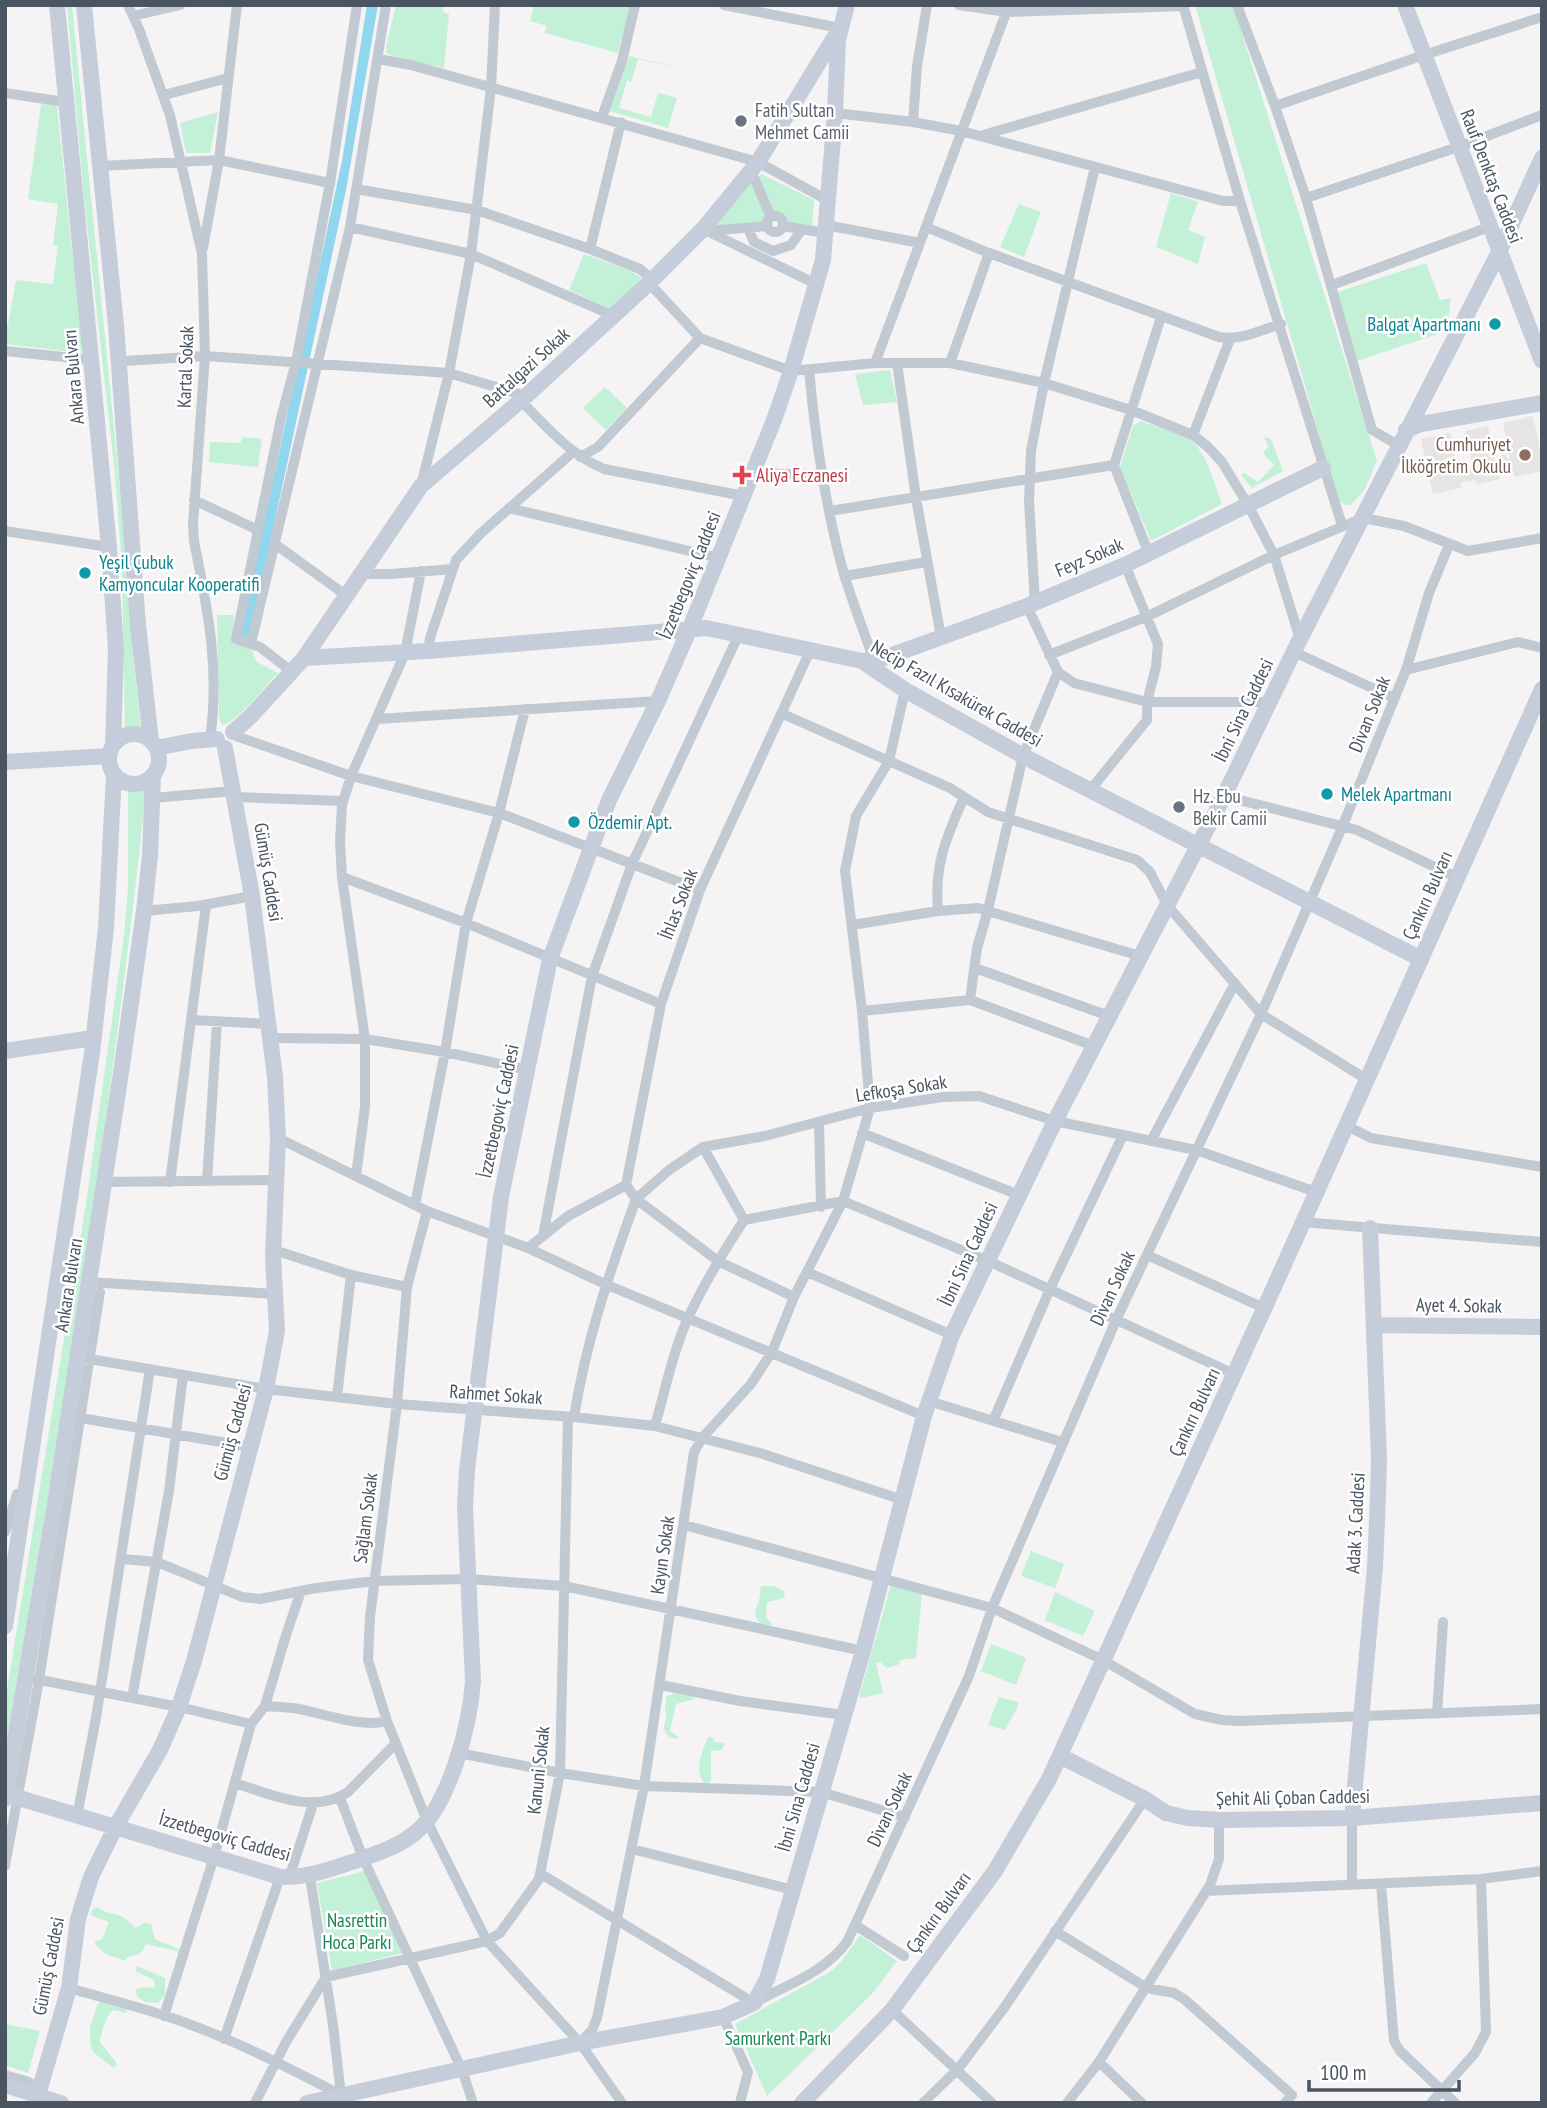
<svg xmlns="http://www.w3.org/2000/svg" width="1547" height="2108" font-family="'PT Sans Narrow',sans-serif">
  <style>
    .education { fill: #e6e4e5 }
    .green { fill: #c3f1d7 }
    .water { fill: #8fd6ee }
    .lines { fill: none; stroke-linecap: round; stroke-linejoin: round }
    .street { stroke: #c1c9d2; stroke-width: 10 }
    .secondary { stroke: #c4cdd9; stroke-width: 16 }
    .worship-dot { fill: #6b7280; stroke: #fff; stroke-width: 2.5 }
    .culture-dot { fill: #0f9aa8; stroke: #fff; stroke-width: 2.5 }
    .education-dot { fill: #8d6e63; stroke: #fff; stroke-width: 2.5 }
    .health-dot { fill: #e0444e; stroke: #fff; stroke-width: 2.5 }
    .labels { text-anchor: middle; stroke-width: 5; stroke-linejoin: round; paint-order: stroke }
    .worship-label { font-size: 19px; fill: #5b616d; stroke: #fff; text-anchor: start }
    .street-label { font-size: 19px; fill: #4a5561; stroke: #fff }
    .culture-label { font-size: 19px; fill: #0d838f; stroke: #fff; text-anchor: start }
    .education-label { font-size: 19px; fill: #785e54; stroke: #fff; text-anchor: end }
    .health-label { font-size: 19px; fill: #be3a42; stroke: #fff; text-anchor: start }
    .park-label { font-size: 19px; fill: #168654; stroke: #fff }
  </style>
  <rect width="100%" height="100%" fill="#f5f3f3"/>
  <path class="education" d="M1533,416L1542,459V471L1515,477L1513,472L1499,475L1500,479L1477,484L1476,480L1460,483L1461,488L1433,494L1421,439L1450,433L1458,470L1462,469L1461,463L1468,461L1469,467H1473L1465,431L1488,426L1496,463L1500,462L1499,456L1506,454L1507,459L1510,458L1503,423Z"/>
  <path class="green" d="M67,5H72C86,150 101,294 115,438C125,535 129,632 141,728L125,730L122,567L115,474L84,198Z
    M396,5H444L443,12L449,14L444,68L398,58L387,54L386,47Z
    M534,5H631L618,53L545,33L547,26L530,21Z
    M1195,5H1233L1377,461L1365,489L1351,505H1345L1338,500Z
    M629,56L701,73L638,59L631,82L627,80L619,108L651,117L658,93L677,98L668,128L609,111Z
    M41,104L57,106L72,251L81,286L83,322L81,353L5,344V325H8L16,280L53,284L58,246L53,245L58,204L28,199Z
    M218,112L210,153H186L180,123Z
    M761,174L814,200L812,228L788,224C787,215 780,213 772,212L758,178Z
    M751,183L766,217L762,223L713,227Z
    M1171,193L1198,202L1188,230L1205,237L1198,264L1156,247Z
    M1019,204L1041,212L1024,257L1000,247Z
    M584,254L629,270L642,278L610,309L569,290Z
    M1426,263L1440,300L1451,298L1447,328L1441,333L1357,361L1338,292Z
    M890,370L897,402L863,405L855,374Z
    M605,387L627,408L606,430L583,408Z
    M1141,421C1156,427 1175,431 1189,439C1206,449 1215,487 1222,504L1151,541L1120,467L1133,426Z
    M243,437L262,439L258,467L209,462L210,442L240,443Z
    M1264,437L1271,439L1283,471L1252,488L1241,475L1245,473L1258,482L1274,465L1263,453L1268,446Z
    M217,615H234L232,641L250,646L257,662L278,673C265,686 238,722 222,725L219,718Z
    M128,791H146C112,1112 61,1432 5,1751V1702L86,1203L124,935L128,888Z
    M1031,1551L1064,1564L1055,1588L1021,1576Z
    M891,1585L922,1593L916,1658L899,1660L900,1664L887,1668L880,1662L876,1663L883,1693L862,1698L859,1697Z
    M764,1586H774L784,1591L785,1596L781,1599L767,1602L766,1617L772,1624L769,1627C743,1619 763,1605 760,1587Z
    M1055,1592L1095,1611L1083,1636L1045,1620Z
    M991,1644L1026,1658L1016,1685L981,1671Z
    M675,1693L692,1696L694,1699L676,1704L670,1731L680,1738C667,1741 660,1729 667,1718L665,1711L666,1697Z
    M999,1697L1018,1702V1706L1005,1730L988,1725Z
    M708,1737H712L715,1742L725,1743L722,1750L711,1751V1781L705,1784C693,1771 702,1751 708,1737Z
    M365,1871L402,1953L332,1971L317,1883Z
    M97,1907L106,1912L122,1916L136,1928L144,1923L151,1924L155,1939L181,1950L176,1966L175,1963L178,1955L177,1951L145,1944C144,1955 136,1954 127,1958L125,1961L106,1954L95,1945V1942L102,1939L109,1922L91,1915L92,1910Z
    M860,1935L897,1961L872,1994L767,2096L735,2024L830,1972L841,1962Z
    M137,1966L165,1978V1995L158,2003L145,2002L137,1997L136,1989L143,1987L153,1988L155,1985L154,1980L135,1971Z
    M100,2002L126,2009L127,2013L113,2010C106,2016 101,2033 100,2042L116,2062V2066L113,2068L92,2051L90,2041V2028L97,2005Z
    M5,2024L40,2031L28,2073L5,2065Z"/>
  <path class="water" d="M367,5H378L346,190L249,641L239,639L342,161Z"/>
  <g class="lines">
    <path class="street" d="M128,5L139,29L170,115L202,254L205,356L193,524L194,541C208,611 220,668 210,740
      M724,5L840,28
      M959,5L1007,12L1184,6
      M1183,5L1240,201L1342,525
      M1237,5L1275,106L1306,198L1372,430L1398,445
      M133,16L180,5
      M378,59L411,65L758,162L827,200
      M5,93L65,102
      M164,95L228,78
      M1275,106L1424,55L1542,17
      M835,113L913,122L961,131L1223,201H1240
      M602,117L622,61L635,5
      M913,122L917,66L927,5
      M983,135L1202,72
      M100,166L219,160L330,183
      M751,171L771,217
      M356,189L477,210L590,249L640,269L653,280
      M1306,198L1458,147L1542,115
      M767 224a8 8 0 1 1 16 0a8 8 0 1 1-16 0Z
      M826,225L920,243
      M783,226L826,233
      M350,227L471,254L614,316
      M926,227L989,253L1219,337C1239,341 1261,330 1281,324
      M748,228L754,242L773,251L791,245L802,229
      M703,229L816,284
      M708,231L767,226
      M203,248L219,160L237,5
      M590,249L621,122
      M649,283L700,338L791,371L875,363H950L1044,383L1131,410L1193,435L1207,446L1222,462L1248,505L1274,555L1300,639
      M1332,285L1489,227
      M5,351L93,360
      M125,361L205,356L449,373L526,396
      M875,363L1009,5
      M897,363L916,498L941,637
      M950,363L989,253
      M809,369C815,439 826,510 845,578C854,605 864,633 874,660
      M521,401C547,427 569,454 604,469L744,496
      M1193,435L1230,339
      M580,457L598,447L700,338
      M753,473L822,475
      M421,486L449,373L471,254L491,88L495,5
      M194,500L258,530
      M509,508L719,558
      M830,511L1114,465
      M5,531L109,547
      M275,544L347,596
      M1149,554L1114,465L1161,317
      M362,574H391L453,569
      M845,576L926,562
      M1035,603L1029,501L1031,451L1044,383L1095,167
      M251,643L350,227L386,5
      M428,651L430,638L456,560L480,534L573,452
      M1294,652L1394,698
      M1049,655L1148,616L1274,555L1363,518L1404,526L1468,551L1542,538
      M1406,670L1518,642L1542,648
      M291,671L260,647L236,639L281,418L296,362L330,183L357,5
      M1058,672L1074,683L1147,702H1270
      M783,714L950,788L988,812L1137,860L1150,872L1167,905L1261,1014L1366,1079
      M377,719L658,701
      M236,736L351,776L499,813L700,890
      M1091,789L1147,720V702L1156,667L1158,644L1125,565
      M1224,796L1357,830L1458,878
      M235,797L343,801
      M152,798L234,791
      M342,877L466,923L661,1004
      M144,911L198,906L252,896
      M938,911C934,864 946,839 964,797
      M852,925L938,911L978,908L1140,956
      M975,968L1109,1016
      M970,1000L977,948L988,910L1023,756L1058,672L1027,606
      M862,1011L970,1000L1094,1046
      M192,1020L269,1024
      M270,1038L365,1039L445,1052L528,1070
      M819,1122L821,1207
      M1345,1125L1371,1138L1542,1167
      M862,1133L1019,1195
      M278,1138L427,1211L528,1248L605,1284L924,1416
      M1151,1141L1235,983
      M703,1147L744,1220
      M356,1176L365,1107V1039L342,877L340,841L342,805L351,776L405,653L421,571
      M207,1181L217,1022
      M104,1182L277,1180
      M170,1182L206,905
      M626,1185L661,1004L700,890L810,651
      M415,1205L445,1052L466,923L499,813L525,709
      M427,1211L407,1287L397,1404L370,1617L368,1660L387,1721L427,1821L487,1941L580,2043L622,2103
      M1302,1222L1542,1242
      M543,1236L592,976L632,864L739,634
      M528,1248L568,1216L626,1185L636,1199L669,1170L703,1147L765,1136L870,1108L943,1097L979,1096L1055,1121L1196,1150L1316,1192
      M274,1250L351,1275L407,1287
      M1147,1255L1264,1308
      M807,1272L952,1335
      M89,1282L275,1294
      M78,1357L266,1389L397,1404L574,1417L655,1426L763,1454L903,1500
      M337,1397L351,1275
      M929,1401L1062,1442
      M75,1417L250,1447
      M574,1417C586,1341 610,1271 636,1199L718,1261L794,1297
      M993,1421L1050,1289L1123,1135
      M655,1426C665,1390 673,1352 688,1318C704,1283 724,1251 744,1220L843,1201L988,1261L1234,1374
      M684,1525L992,1608L1103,1660L1195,1714L1222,1720L1240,1721L1542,1709
      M5,1532L17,1494
      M122,1559L157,1562L242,1597L260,1599L316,1588L375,1581L468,1579L564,1586L863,1651
      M35,1679L179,1707L251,1724
      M661,1685L740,1701L844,1715
      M132,1698L169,1491L183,1375
      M265,1706C276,1707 288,1707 299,1709C324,1714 363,1728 387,1721
      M1437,1714L1443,1622
      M459,1753L560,1773L644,1786L821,1792L905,1817
      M235,1783C270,1794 313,1815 348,1792L396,1743
      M340,1798L363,1858L462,2070L473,2103
      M77,1816L96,1718L150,1369
      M1352,1818V1885
      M632,1849L793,1890
      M5,1866L39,1680L100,1292
      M541,1874L754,2003C786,1985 824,1973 847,1942L969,1676L992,1608L1117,1318L1261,1014L1343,825L1406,670L1429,593L1449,545
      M310,1877L333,2025L341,2095
      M289,1878L313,1804
      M1381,1884L1394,2041L1400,2051L1455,2103
      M1206,1891L1481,1879L1542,1871
      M855,1925L904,1956
      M1055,1931L1147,1988L1174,1993L1184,1999L1292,2095L1285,2103
      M69,1988C100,1997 132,2005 163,2015C225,2035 283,2065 341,2095
      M892,2010L992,2103
      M164,2016L214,1857L251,1724L265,1706L286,1635L301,1591
      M723,2017L748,2072L740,2103
      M224,2039L280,1877
      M580,2043L592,2030L597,2018L644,1786L694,1452L703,1437L751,1384L772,1352L794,1297L843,1201L870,1108L862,1011L845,871L856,816L889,761L905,690
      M1099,2062L1142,2103
      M5,2075L29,2082
      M255,2103L286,2042L326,1977L487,1941L500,1933L539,1879L560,1773L568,1417
      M923,2103L958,2069L1004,2008L1145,1799
      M1067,2103L1099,2062L1210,1885L1219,1859V1820
      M1431,2103L1475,2053L1486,2032L1481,1879"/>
    <path class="secondary" d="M57,5L109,547L116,649L113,745
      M84,5L116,325L138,625L151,741
      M1405,5L1542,361
      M1406,430L1421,424L1542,403
      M304,658L428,651L706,628L862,661L905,690L1027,758L1421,959
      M862,661L884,658L1027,606L1125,565L1323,468
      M233,732L250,717L304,658L421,486L526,396L649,283L703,229L758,162L837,33
      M109 759a25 25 0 1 1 50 0a25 25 0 1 1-50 0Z
      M156,748L192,741L217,739
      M5,762L109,756
      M5,1051L93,1038
      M1375,1325L1542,1327
      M5,1626L92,1053L106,928L114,774
      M1060,1756L1145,1799L1166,1813L1188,1818L1219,1820L1352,1818L1542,1803
      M6,1794L280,1877C307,1878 328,1870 352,1862C373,1855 398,1847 415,1833C450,1805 470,1724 473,1681L465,1506L467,1470L501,1197L550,959L609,800L658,701L690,628L774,420L791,371L823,260L835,113L838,40L847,5
      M5,1799L55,1504L122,1066L144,911L150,856L153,775
      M1352,1818L1375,1567L1378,1497L1379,1458L1370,1228
      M5,2085L61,2103
      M38,2095L69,1988L78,1919L91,1877L116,1826L160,1750L179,1707L194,1661L266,1389L277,1331L273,1256L278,1138L275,1077L252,896L225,748
      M307,2103L580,2043L723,2017L754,2003L767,1979L863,1651L924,1416L952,1335L1055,1121L1224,796L1300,639L1499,252L1542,158
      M802,2103L892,2010L995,1871L1049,1779L1274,1287L1542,689"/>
  </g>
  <g class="worship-dot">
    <circle cx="741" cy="121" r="7"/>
    <circle cx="1179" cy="807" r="7"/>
  </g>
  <g class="culture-dot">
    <circle cx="1495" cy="324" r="7"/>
    <circle cx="85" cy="573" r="7"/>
    <circle cx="1327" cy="794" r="7"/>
    <circle cx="574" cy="822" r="7"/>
  </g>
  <circle class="education-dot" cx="1525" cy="455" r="7"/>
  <path class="health-dot" d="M738.5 464.5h7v7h7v7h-7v7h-7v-7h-7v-7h7z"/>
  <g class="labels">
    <g class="worship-label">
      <text x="755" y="117">Fatih Sultan<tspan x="755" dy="22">Mehmet Camii</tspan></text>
      <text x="1193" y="803">Hz. Ebu<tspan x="1193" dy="22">Bekir Camii</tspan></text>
    </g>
    <g class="street-label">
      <text transform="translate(1492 176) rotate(69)" y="7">Rauf Denktaş Caddesi</text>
      <text transform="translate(185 367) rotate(-88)" y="7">Kartal Sokak</text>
      <text transform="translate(526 367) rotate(-42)" y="7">Battalgazi Sokak</text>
      <text transform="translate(73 377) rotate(-95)" y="7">Ankara Bulvarı</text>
      <text transform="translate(1089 557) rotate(-23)" y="7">Feyz Sokak</text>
      <text transform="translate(689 575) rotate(-68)" y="7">İzzetbegoviç Caddesi</text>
      <text transform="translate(957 693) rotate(30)" y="7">Necip Fazıl Kısakürek Caddesi</text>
      <text transform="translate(1243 710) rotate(-64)" y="7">İbni Sina Caddesi</text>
      <text transform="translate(1369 714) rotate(-68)" y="7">Divan Sokak</text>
      <text transform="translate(269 872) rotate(81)" y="7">Gümüş Caddesi</text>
      <text transform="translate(1427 895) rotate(-66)" y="7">Çankırı Bulvarı</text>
      <text transform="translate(678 904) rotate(-69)" y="7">İhlas Sokak</text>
      <text transform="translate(901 1088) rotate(-9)" y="7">Lefkoşa Sokak</text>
      <text transform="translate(498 1111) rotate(-78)" y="7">İzzetbegoviç Caddesi</text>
      <text transform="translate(968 1254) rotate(-65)" y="7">İbni Sina Caddesi</text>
      <text transform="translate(68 1285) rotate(-81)" y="7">Ankara Bulvarı</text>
      <text transform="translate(1112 1288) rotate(-65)" y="7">Divan Sokak</text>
      <text transform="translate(1459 1305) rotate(1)" y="7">Ayet 4. Sokak</text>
      <text transform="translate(496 1394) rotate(4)" y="7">Rahmet Sokak</text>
      <text transform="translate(1194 1412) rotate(-65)" y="7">Çankırı Bulvarı</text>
      <text transform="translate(232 1432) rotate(-75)" y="7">Gümüş Caddesi</text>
      <text transform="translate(365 1518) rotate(-83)" y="7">Sağlam Sokak</text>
      <text transform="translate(1355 1523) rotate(-87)" y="7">Adak 3. Caddesi</text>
      <text transform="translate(662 1555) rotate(-82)" y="7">Kayın Sokak</text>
      <text transform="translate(538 1770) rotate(-84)" y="7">Kanuni Sokak</text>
      <text transform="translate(798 1797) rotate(-74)" y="7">İbni Sina Caddesi</text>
      <text transform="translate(1293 1797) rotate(-1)" y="7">Şehit Ali Çoban Caddesi</text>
      <text transform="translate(889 1809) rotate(-65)" y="7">Divan Sokak</text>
      <text transform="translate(225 1836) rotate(16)" y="7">İzzetbegoviç Caddesi</text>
      <text transform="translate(938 1912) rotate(-54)" y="7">Çankırı Bulvarı</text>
      <text transform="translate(48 1966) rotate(-79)" y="7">Gümüş Caddesi</text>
    </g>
    <g class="culture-label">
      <text x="1481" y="331" text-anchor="end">Balgat Apartmanı</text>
      <text x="99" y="569">Yeşil Çubuk<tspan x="99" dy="22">Kamyoncular Kooperatifi</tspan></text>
      <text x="1341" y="801">Melek Apartmanı</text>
      <text x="588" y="829">Özdemir Apt.</text>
    </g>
    <g class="education-label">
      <text x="1511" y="451">Cumhuriyet<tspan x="1511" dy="22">İlköğretim Okulu</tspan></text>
    </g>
    <g class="health-label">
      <text x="756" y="482">Aliya Eczanesi</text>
    </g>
    <g class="park-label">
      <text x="357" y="1927">Nasrettin<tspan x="357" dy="22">Hoca Parkı</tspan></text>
      <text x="778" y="2045">Samurkent Parkı</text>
    </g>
  </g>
  <rect width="1547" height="2108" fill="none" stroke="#4a5561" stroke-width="14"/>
  <path d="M1309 2080v10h150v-10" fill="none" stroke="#4a5561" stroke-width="3.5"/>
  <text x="1320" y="2080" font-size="21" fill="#4a5561" stroke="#ffffff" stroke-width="5" paint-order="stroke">100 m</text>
</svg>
